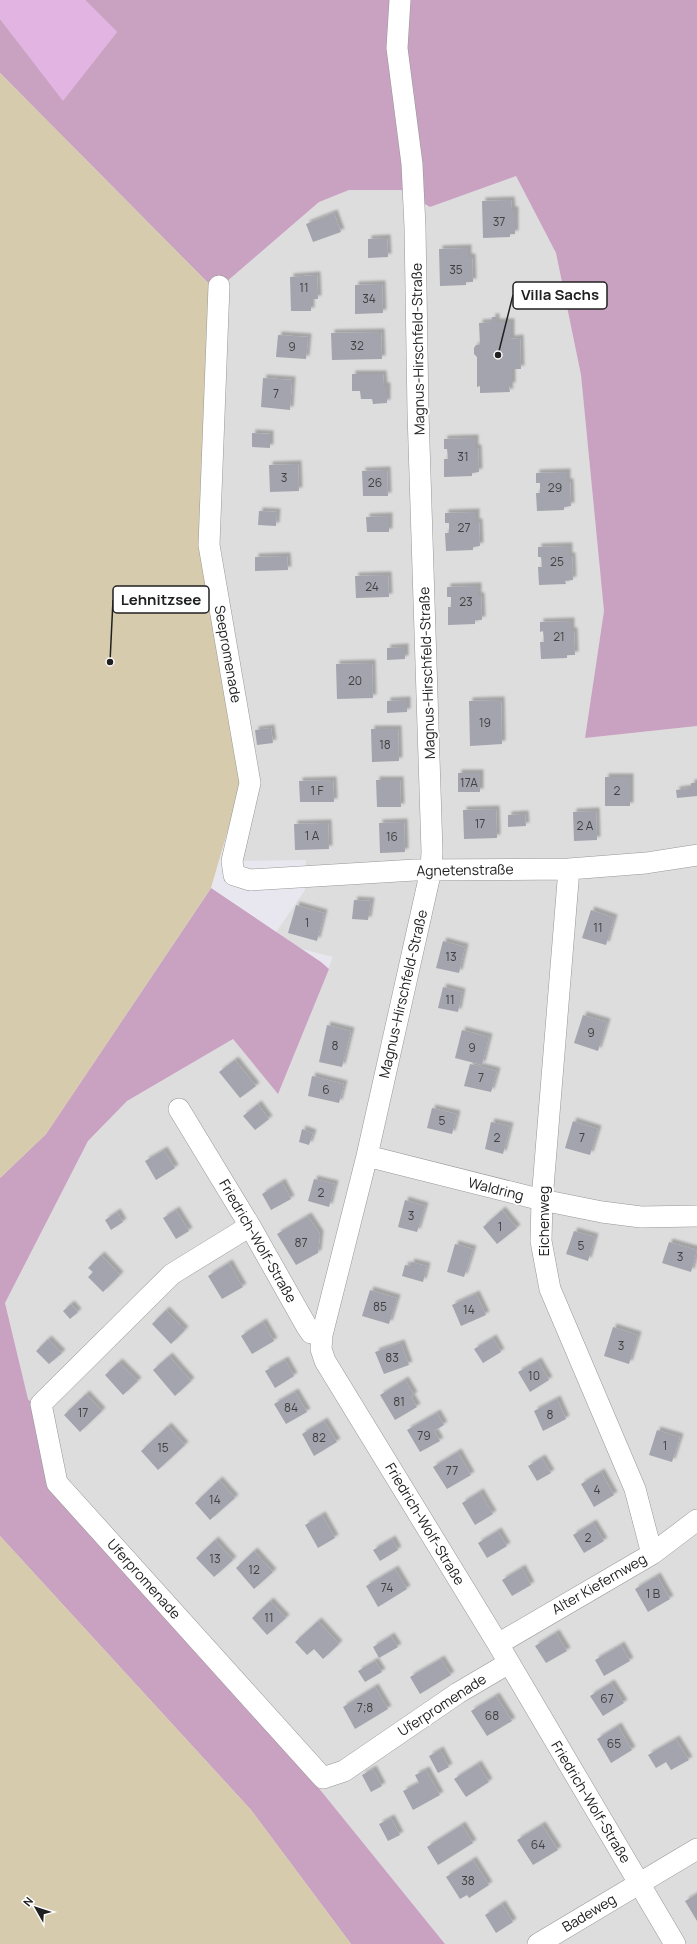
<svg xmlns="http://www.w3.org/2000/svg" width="697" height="1944" font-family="Manrope,sans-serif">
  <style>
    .residential { fill: #ddd }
    .grass { fill: #e2b4e2 }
    .forest { fill: #c9a1c1 }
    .water { fill: #d7cbad }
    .building { fill: #a3a4ad; filter: url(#shadow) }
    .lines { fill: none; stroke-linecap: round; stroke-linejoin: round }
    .minor-casing { stroke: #979797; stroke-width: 22 }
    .minor { stroke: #fff; stroke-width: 21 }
    .labels { text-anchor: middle; stroke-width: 4; stroke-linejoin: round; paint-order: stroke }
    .number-label { font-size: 12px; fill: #414143 }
    .street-label { font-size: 14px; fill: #202020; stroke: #fff }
    .leader { fill: none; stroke: #202020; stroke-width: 1.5 }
    .callout-dot { fill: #202020; stroke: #fff; stroke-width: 1.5 }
    .callout { fill: #fff; stroke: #202020; stroke-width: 1.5 }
    .callout-label { font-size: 15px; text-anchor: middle; font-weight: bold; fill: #202020 }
  </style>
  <defs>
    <filter id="shadow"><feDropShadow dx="3.5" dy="-3.5" stdDeviation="1" flood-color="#0004"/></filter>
  </defs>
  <rect width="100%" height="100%" fill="#e8e7ef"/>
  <path class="residential" d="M516,176L556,253L581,375L604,611L585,738L697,726V1944H445L96,1513L63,1478L49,1424L28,1399L5,1303L88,1141L127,1101L233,1039L278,1093L333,957L270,941L305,890L306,860L232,861L255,782L215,545L225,283L319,202L349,190H401L430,207Z"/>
  <path class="grass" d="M0,0H85L117,32L63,102L0,19Z"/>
  <path class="forest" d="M85,0H697V726L585,738L604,611L581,375L556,253L516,176L430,207L401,190H349L319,202L225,283L212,287L0,73V19L63,101L117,32Z
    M211,888L321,962L329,969L278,1094L233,1039L127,1101L88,1141L5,1303L28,1399L49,1423L63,1478L96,1513L445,1944H351L251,1810L0,1536V1178L46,1134Z"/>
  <path class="water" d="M0,73L212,287L200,539L241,785L211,888L46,1134L0,1178Z
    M0,1536L251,1810L351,1944H0Z"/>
  <path class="building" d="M511,200L512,210H515V234H510V237L483,238L482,201Z
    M334,213L341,232L313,242L306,224Z
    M387,238L388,257L368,258V239Z
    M468,248V257H472L473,282H466V285L440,286L439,249Z
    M317,275L318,299H311V311H291L290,277Z
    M382,284L383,313L355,314V285Z
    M492,317H496V322H511V339L520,338L521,369H512V386H509L510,392L480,393V386L477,387V357L474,354V348L476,345H480L479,323L492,322Z
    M381,332L382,359L332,360L331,333Z
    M278,335L308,337L306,359L276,357Z
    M352,374H383L384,386H387V403L373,404L372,399H361L360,391H352Z
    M263,378L292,380L290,410L261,407Z
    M252,433L270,434V448L252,447Z
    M475,438V448H478L479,472L472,473V476L444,477V459H448L447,449H444V439Z
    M298,464L299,491L270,492L269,465Z
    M387,470L388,496H363L362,471Z
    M567,472V482H570L571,506L564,507V510L537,511L536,493H540V483H536V473Z
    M259,511L277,512L276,526L258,525Z
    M476,512V522H479L480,546L473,547V550L446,551L445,533H449V523H445V513Z
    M389,516V532H367L366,517Z
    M569,546V556H572L573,580L565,581L566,584L539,585L538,567H542L541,557H538V547Z
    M287,556L288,570L255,571V557Z
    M388,575L389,597L356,598L355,576Z
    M478,586V596H481L482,620H475V624L448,625V607H451V597H447V587Z
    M571,621V631H574L575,655H567V658L541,659L540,642H544L543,631L540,632V622Z
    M405,647V659L387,660V648Z
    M372,663L373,698L337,699L336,664Z
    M407,700V712L387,713V701Z
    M501,700L502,744L470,746L469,701Z
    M271,728L273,743L257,745L255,730Z
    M371,729H398L399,761L372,762Z
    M458,773H480V792H458Z
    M605,777H630V806H605Z
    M333,780L334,802H300L299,781Z
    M376,780H400L401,807H377Z
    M691,783H697V796L677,798L676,790L691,788Z
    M496,809L497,838L464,839L463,810Z
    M596,811L597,840L574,841L573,812Z
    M525,814L526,826L508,827V815Z
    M404,822L405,852L380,853L379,823Z
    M328,823L329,849L295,850L294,824Z
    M354,900L371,901L368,920L352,919Z
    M296,905L324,913L317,941L288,933Z
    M591,910L614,918L606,945L582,938Z
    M443,941L465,947L459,973L436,968Z
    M443,987L462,992L458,1012L438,1008Z
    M583,1015L607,1022L598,1051L574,1043Z
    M327,1025L351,1031L342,1067L319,1062Z
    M462,1030L489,1037L482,1065L455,1058Z
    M235,1060L256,1086L240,1098L219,1072Z
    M470,1064L497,1071L491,1092L464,1086Z
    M312,1076L344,1084L339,1103L308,1096Z
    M258,1104L269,1119L255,1130L243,1116Z
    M432,1108L457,1114L452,1134L427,1128Z
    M573,1121L598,1129L590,1155L565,1148Z
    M491,1122L510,1126L503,1154L485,1149Z
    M302,1129L313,1133L309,1145L299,1142Z
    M164,1150L175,1168L156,1180L145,1161Z
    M314,1179L335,1184L329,1207L308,1201Z
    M282,1182L291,1199L271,1210L262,1194Z
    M405,1200L425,1206L417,1232L398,1227Z
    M176,1210L189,1231L176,1239L163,1218Z
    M502,1210L517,1228L497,1244L483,1227Z
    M117,1212L123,1222L111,1230L105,1220Z
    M308,1216L320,1234L318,1253L296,1265L277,1234Z
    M574,1231L595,1237L588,1261L566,1254Z
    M669,1242L697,1250L691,1272L662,1263Z
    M455,1244L473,1249L464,1277L447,1272Z
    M101,1255L120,1275L103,1292L88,1277L93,1272L88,1268Z
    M411,1262L427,1266L423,1282L402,1276L405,1265L410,1266Z
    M229,1263L243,1287L222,1299L208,1276Z
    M370,1290L397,1298L389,1324L362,1316Z
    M476,1294L486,1315L461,1326L452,1305Z
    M71,1304L78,1312L70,1319L63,1311Z
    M166,1310L185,1330L171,1344L152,1324Z
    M263,1322L274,1341L252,1354L241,1336Z
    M613,1327L638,1335L629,1364L604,1356Z
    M493,1338L501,1352L483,1363L474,1349Z
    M48,1339L62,1353L49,1364L36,1351Z
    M401,1343L409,1365L384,1374L375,1352Z
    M169,1356L191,1381L175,1396L153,1370Z
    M285,1360L294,1376L275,1388L265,1371Z
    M538,1361L549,1380L530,1392L518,1372Z
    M119,1362L138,1381L123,1395L105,1375Z
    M405,1380L414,1395L411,1397L417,1407L395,1420L380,1395Z
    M295,1392L307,1412L286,1424L274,1404Z
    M86,1394L102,1411L80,1432L64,1415Z
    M557,1399L566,1419L543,1431L534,1411Z
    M437,1413L444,1425L434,1431L440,1441L420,1452L407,1430Z
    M324,1421L337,1442L314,1456L302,1434Z
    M168,1426L185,1445L158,1470L141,1451Z
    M657,1430L680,1437L672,1462L649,1455Z
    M458,1452L471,1475L447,1489L433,1467Z
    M542,1458L551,1473L537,1481L528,1466Z
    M601,1472L614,1495L594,1507L581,1484Z
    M219,1480L235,1498L210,1520L195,1503Z
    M480,1492L493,1514L475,1525L462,1503Z
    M322,1515L335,1538L318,1548L305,1525Z
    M593,1523L604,1541L584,1553L573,1535Z
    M498,1531L507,1546L487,1558L478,1543Z
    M392,1539L398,1550L380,1561L373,1550Z
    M215,1540L233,1560L214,1577L196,1558Z
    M254,1551L273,1572L254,1589L236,1568Z
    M522,1568L531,1585L512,1596L502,1580Z
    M395,1569L407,1589L378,1607L366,1586Z
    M657,1576L670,1599L648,1612L635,1589Z
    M270,1601L286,1618L267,1635L252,1618Z
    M318,1621L339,1644L323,1659L314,1649L307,1655L295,1642Z
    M556,1633L567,1651L546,1663L535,1646Z
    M391,1636L398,1647L379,1658L373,1647Z
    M621,1645L630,1661L604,1676L595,1660Z
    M441,1659L451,1675L420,1694L410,1677Z
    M375,1661L382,1672L365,1682L358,1671Z
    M611,1683L624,1703L603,1716L590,1696Z
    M375,1687L388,1709L355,1729L343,1707Z
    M496,1696L512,1721L487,1736L471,1711Z
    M618,1726L632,1750L611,1763L597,1739Z
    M676,1739L689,1760L671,1770L666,1762L656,1768L648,1755Z
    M440,1750L449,1767L438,1773L429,1756Z
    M478,1764L489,1782L466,1797L454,1779Z
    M373,1769L382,1786L371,1792L362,1775Z
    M426,1770L440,1795L413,1810L403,1791L419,1783L415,1775Z
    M391,1818L400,1835L388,1841L379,1824Z
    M462,1825L473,1843L438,1865L427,1847Z
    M542,1825L558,1850L533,1865L517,1840Z
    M473,1860L489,1885L469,1898L467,1895L460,1899L446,1877Z
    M697,1894V1921L685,1901Z
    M502,1904L513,1922L496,1933L485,1915Z"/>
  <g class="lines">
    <g class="minor-casing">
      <path id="minor" d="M400,0L397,48L412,164L415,227L418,412L432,852L431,870L367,1156L322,1335L321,1349L325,1361L498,1644L675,1944
        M219,286L209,545L250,783L232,861L234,875L250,880L415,870L569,869L646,863L697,855
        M569,869L542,1200L541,1241L550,1289L635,1489L652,1554
        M179,1109L250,1226L307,1327L311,1333L322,1335
        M367,1156L542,1200L602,1212L641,1217L697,1216
        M250,1226L172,1274L41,1404L57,1483L323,1778L344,1771L458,1693L509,1663
        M498,1644L652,1554L697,1520
        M538,1944L697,1849"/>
    </g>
    <use href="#minor" class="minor"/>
  </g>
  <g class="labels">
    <g class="number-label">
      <text x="499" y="226">37</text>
      <text x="456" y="274">35</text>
      <text x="304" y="292">11</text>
      <text x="369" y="303">34</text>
      <text x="357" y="350">32</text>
      <text x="292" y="351">9</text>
      <text x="276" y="398">7</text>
      <text x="463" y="461">31</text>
      <text x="284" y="482">3</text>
      <text x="375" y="487">26</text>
      <text x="555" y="492">29</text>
      <text x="464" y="532">27</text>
      <text x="557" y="566">25</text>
      <text x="372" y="591">24</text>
      <text x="466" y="606">23</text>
      <text x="559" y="641">21</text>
      <text x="355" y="685">20</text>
      <text x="485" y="727">19</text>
      <text x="385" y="749">18</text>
      <text x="469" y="787">17A</text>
      <text x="317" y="795">1 F</text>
      <text x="617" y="795">2</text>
      <text x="480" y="828">17</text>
      <text x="585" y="830">2 A</text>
      <text x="312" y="840">1 A</text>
      <text x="392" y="841">16</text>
      <text x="307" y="927">1</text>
      <text x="598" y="932">11</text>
      <text x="451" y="961">13</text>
      <text x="450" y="1004">11</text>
      <text x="591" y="1037">9</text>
      <text x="335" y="1050">8</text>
      <text x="472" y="1052">9</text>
      <text x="481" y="1082">7</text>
      <text x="326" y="1094">6</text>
      <text x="442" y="1125">5</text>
      <text x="497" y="1142">2</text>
      <text x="582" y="1142">7</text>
      <text x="321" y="1197">2</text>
      <text x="411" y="1220">3</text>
      <text x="500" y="1231">1</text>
      <text x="301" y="1247">87</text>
      <text x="581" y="1250">5</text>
      <text x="680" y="1261">3</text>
      <text x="380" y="1311">85</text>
      <text x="469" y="1314">14</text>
      <text x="621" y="1350">3</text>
      <text x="392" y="1362">83</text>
      <text x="534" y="1380">10</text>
      <text x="399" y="1406">81</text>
      <text x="291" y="1412">84</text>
      <text x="83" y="1417">17</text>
      <text x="550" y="1419">8</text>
      <text x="424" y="1440">79</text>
      <text x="319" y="1442">82</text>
      <text x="665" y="1450">1</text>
      <text x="163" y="1452">15</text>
      <text x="452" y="1475">77</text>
      <text x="597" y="1494">4</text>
      <text x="215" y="1504">14</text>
      <text x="588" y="1542">2</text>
      <text x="215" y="1563">13</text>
      <text x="254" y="1574">12</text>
      <text x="387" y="1592">74</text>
      <text x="653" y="1598">1 B</text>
      <text x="269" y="1622">11</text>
      <text x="607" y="1703">67</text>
      <text x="365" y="1712">7;8</text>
      <text x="492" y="1720">68</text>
      <text x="614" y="1748">65</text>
      <text x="538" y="1849">64</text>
      <text x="468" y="1885">38</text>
    </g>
    <g class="street-label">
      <text transform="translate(418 349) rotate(-91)" y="5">Magnus-Hirschfeld-Straße</text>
      <text transform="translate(228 654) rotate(80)" y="5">Seepromenade</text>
      <text transform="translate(427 673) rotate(-92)" y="5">Magnus-Hirschfeld-Straße</text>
      <text transform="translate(465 870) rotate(-1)" y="5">Agnetenstraße</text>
      <text transform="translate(403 994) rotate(-77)" y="5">Magnus-Hirschfeld-Straße</text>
      <text transform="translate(496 1189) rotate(14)" y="5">Waldring</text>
      <text transform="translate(544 1221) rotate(-90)" y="5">Eichenweg</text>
      <text transform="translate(258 1241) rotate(60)" y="5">Friedrich-Wolf-Straße</text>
      <text transform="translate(425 1524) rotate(59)" y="5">Friedrich-Wolf-Straße</text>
      <text transform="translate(144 1579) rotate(48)" y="5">Uferpromenade</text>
      <text transform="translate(599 1584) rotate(-30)" y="5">Alter Kiefernweg</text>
      <text transform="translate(442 1705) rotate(-33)" y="5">Uferpromenade</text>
      <text transform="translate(591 1802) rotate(59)" y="5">Friedrich-Wolf-Straße</text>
      <text transform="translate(589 1913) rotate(-31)" y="5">Badeweg</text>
    </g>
  </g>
  <path class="leader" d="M498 355L513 295M110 662L113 600"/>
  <g class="callout-dot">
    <circle cx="498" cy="355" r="4"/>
    <circle cx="110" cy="662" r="4"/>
  </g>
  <g class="callout">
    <rect x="513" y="282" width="94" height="27" rx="4"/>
    <rect x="113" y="586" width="96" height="27" rx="4"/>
  </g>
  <g class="callout-label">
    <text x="560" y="300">Villa Sachs</text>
    <text x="161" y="605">Lehnitzsee</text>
  </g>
  <g transform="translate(36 1908) rotate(309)" stroke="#ffffff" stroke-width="3" paint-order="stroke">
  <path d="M0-3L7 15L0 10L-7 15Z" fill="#202020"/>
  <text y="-6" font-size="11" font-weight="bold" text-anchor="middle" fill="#202020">N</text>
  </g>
</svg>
